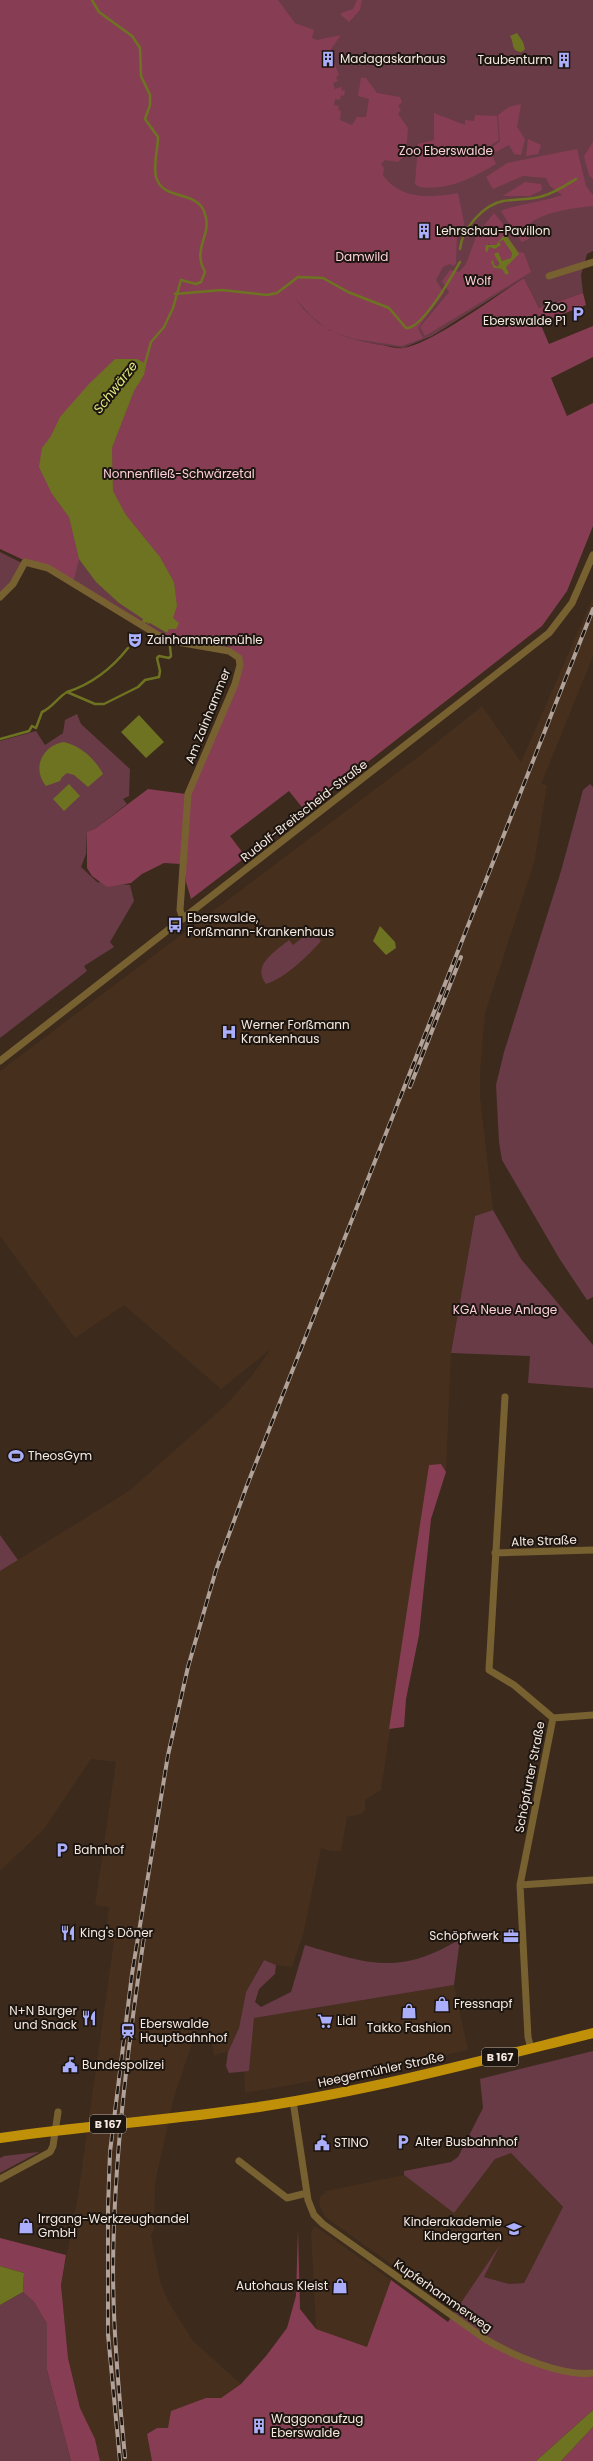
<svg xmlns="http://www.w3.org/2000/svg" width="593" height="2461" font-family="Poppins,sans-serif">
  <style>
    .built { fill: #462f1d }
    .green { fill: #683b47 }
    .forest { fill: #873e54; fill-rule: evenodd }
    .water { fill: #6e7322 }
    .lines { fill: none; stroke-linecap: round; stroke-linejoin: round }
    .stream { stroke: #6e7322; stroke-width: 2.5 }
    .street { stroke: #786130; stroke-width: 7 }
    .primary { stroke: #c09108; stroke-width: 10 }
    .rail-casing { stroke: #b0a298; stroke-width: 4 }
    .rail { stroke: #1d150f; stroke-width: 2.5; stroke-dasharray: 8; stroke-linecap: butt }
    .labels { text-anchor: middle; stroke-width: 4; stroke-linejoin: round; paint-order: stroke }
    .shield { fill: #1d150f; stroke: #b5aaa3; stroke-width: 1 }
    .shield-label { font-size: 11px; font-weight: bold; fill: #f6eae2 }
    .poi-label { font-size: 12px; fill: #f6eae2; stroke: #1d150f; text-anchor: start }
    .park-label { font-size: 12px; fill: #fed0db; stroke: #1d150f }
    .street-label { font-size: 12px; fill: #f6eae2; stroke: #1d150f }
    .water-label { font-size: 13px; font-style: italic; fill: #e0e87c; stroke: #1d150f }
  </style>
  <rect width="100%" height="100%" fill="#3c2a1d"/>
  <path class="built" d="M593,597V656L541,784L547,785L534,863L485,1013L480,1073V1096L493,1210L475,1216L451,1352L446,1472L441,1464L429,1465L381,1790L365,1800V1810L361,1814L347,1817L341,1851H331L321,1848L303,1935L292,1967L276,1965L263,1960L246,1992L239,2028L228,2052L214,2055L208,2020L201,2017L174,2097L155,2183L154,2230L151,2236L160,2281L168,2301L193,2341L241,2384L221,2398H206L168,2428H157L147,2434L152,2461H100L95,2439L80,2408L68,2358L61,2285L78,2196L114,1941L105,1939L109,1907L95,1905L116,1762L91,1759L44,1829L0,1871V1571L129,1491L227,1404L253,1374L271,1349L221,1389L124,1305L75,1338L0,1236V1071L422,754L482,706L521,762Z
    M454,1985L468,2050L401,2065L245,2093L244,2071H249L254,2018Z
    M511,2153L563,2208L524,2283L509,2284L484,2277L498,2249L456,2310L325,2217L319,2204L320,2197L326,2191L404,2175L454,2212L495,2159Z
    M315,2226L391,2280L367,2347L316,2329L311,2232Z"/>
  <path class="green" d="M260,0H593V251L587,254L581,275L583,293L539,308L524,278L432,336L403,348L355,341L330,331L314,320L248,653L164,636L112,603L73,583L32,431Z
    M0,552L22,563L11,583L0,595Z
    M77,714L81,724L130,769L129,796L123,799L127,804L96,828L87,832L86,854L81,867L97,882L130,885L134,901L110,942L114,947L84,966L87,971L0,1038V741L36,731L45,745L63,733L65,720Z
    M590,784L593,787V1297L587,1300L559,1258L502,1160L499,1142L496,1085L504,1052L561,871L583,790Z
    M311,927L321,941C309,955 284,979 266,984C251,965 276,951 289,940L293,945L307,934L308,929Z
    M493,1210L521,1259L593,1345V1388L528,1383L530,1356L451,1353L475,1216Z
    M0,1535L18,1560L0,1571Z
    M460,1939L454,1985L254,2018L249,2071L229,2073L226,2066L228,2052L239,2028L246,1992L264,1960L276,1965L275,1974L259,1989L255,2002L261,2007L291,1992L305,1945C368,1964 400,1976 460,1939Z
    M593,2051V2373L585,2374L521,2358L452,2316L500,2245L484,2277L509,2284L524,2283L563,2207L511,2153L495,2159L454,2213L404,2175V2171L451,2162L458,2157L483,2108L480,2079Z
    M39,2152L0,2173V2158L4,2156Z
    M23,2292L34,2302L47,2324V2370L71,2461H0V2305Z"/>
  <path class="forest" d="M0,0H278L295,23L314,30L312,38L317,40L341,35L331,49V53L322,56L324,65L334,62L339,75L336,77L338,81L333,83L335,89L341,87L342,91L345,90L344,96L341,95L340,100L335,99L334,105L339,106L338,110L341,111L340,120L352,125L357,117H366L369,99L358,96L361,78H366L377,93L400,97L402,102L398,106L401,110L398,114L408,128L406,154L398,162L385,160L381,164L384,168L383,175C400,200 431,198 458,193L465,227L457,237L456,263L454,266L449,264L443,267L436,280L444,293L418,328L423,338L402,346L354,339L329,330L311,316L295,298C316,329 346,340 382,345C388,346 397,349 403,348C432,344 497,295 524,278L539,308L583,293L586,305L540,323L549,344L593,326V357L551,378L567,416L593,403V526L567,591L542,626L305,811L289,791L230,836L246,857L191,899L186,882V863L190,794L242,667L229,647L230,642L225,638L201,636L199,644L158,634L167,633L177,606L174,582L160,557L126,515L113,491L112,448L134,391L144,375L115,359L80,395L52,494L69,517L79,559L73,583L0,549Z
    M357,0H362L360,10L349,22L341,15V13L353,9Z
    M521,104L517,127L525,139L521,155L514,154L509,145L494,153L492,148L500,141L498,115L509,107Z
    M434,113L465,125V120L474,121L475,115L497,116L499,140L488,147L496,164C472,178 448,191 419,187L415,184L418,144L434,140Z
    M528,139L541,145L538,154L526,156Z
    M593,142V179L589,175L584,156Z
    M577,149L586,186L593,195V206C574,208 539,212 526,227L529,239L522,242C520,241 502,213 501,211C506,207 550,200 562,195L550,186L546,178L523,176L493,189L486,177L507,163Z
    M525,182L541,184L542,190L530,196H503Z
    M494,213L503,224L502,231L519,252L524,253L531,272L425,336L420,327L449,292L442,281L450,270L459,272L466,264L477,234ZM507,236L514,258L506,267L509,273L502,269L494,268L493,260L495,267H498L497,252L502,261L511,258L512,253L503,240L499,242V247L495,249L489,247L487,250L488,244L494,246Z
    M148,789L186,794L181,864L164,863L142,874L131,883L107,887L92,876L87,868V832L96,828Z
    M441,1464L446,1472L431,1519L419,1635L406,1699L404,1727L389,1729L429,1465Z
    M298,2230L300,2309L316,2329L367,2347L391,2280L448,2322L452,2316L485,2339L535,2362L593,2373V2410L536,2461H152L147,2434L157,2428H168L171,2411L206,2398H221L241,2384L266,2356L287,2328L296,2296Z
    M0,2238L66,2255L61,2285L68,2358L80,2408L95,2439L100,2461H71L47,2370V2324L34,2302L23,2292L24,2273L0,2266Z
    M593,2427V2461H561L562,2460Z"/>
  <path class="water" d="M517,33L523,42L525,49L522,52C510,51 515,44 510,36Z
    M503,236H507L519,254L506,267L509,273L506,275L502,269L494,268L491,262L493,260L494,265L498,267L499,263L494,254L498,252L502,261L511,258L512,253L503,240L499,242L501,245L495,249L489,247L487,253L485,249L486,245H496Z
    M115,359H137L146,364L144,375L134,391L112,448L113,491L126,515L160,557L174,582L177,606L173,618L179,623L176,629H169L167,633L150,623L147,624L148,622L145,623L142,621L143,619L119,603L96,582L79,559L69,517L52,494L39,467L42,448L51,436L60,417L89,384Z
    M139,715L164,742L146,758L121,732Z
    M64,742C81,746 95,759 103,774L88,787L74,775L67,773L62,777L60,781L46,786C31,768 43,745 64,742Z
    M69,784L80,796L64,811L53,799Z
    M380,926L395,942L396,948L386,955L373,941Z
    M0,2266L24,2273L23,2292L0,2305Z
    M593,2410V2427L561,2461H536Z"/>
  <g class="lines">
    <path class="stream" d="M92,0L99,12L132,36L140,48L141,76L150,95V105L145,119L158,137C158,150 153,163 156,177C163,201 195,190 204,211C214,235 191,247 205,272L201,282L196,284L181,280L173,308L164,327L151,342L144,367
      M460,249C462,229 483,205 503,201C517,199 530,200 543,196C554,193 566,185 576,179
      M175,294L222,290L267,295L277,293L298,277L323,278L348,292L389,308L406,328C422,330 452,276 460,262
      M67,692C92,684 113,667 128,648
      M0,739L29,731L32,726L36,728L42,712C52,708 57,698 67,692L95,704H104L138,687L145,680L159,677L160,671L157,658L159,656L169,658L171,656L170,647"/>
    <path class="street" d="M549,276L593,262
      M0,597L13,584L25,562L48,568L166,640L229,651L239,658L240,665L235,684L188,794L180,910L183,919
      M0,1061L549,633L572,603L593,555
      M505,1397L489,1670L514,1685L553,1718L520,1885L528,2037L531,2049
      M495,1553L593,1550
      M553,1718L593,1715
      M520,1885L593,1880
      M293,2101L308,2200L314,2215L323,2224L485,2339C512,2355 562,2377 593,2373
      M239,2161L287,2198L307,2193
      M0,2179L50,2152L53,2146L58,2112"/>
    <path class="primary" d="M0,2138C88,2125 177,2120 265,2106C376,2089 484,2060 593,2033"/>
    <g class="rail-casing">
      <path id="rail" d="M410,1087L461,957
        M125,2457C119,2394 113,2331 113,2267C114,2157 128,2046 144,1937
        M120,2461L108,2334V2208L110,2152L132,1974L168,1755L188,1667L216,1570L246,1488L593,609"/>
    </g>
    <use href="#rail" class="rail"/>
  </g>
  <defs>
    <g id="building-bare" transform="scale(1.2)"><path d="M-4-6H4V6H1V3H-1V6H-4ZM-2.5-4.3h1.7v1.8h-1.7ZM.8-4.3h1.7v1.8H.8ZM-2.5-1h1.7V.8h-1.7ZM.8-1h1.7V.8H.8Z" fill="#abaffb" stroke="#1d150f" stroke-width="2.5" paint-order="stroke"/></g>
    <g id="parking-bare" transform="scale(1.2)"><path d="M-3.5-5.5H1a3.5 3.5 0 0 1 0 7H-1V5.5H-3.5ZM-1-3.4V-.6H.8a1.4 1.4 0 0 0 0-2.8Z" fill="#abaffb" stroke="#1d150f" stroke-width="2.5" paint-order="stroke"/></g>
    <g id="theatre-bare" transform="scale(1.2)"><path d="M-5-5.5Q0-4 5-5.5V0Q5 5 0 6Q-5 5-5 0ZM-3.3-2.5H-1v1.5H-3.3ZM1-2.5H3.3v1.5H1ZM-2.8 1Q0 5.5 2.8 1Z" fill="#abaffb" stroke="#1d150f" stroke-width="2.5" paint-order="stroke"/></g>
    <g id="bus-bare" transform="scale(1.2)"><path d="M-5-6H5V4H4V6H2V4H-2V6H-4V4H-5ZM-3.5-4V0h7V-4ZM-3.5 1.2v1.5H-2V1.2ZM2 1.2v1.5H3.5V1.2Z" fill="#abaffb" stroke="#1d150f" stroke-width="2.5" paint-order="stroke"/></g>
    <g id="hospital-bare" transform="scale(1.2)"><path d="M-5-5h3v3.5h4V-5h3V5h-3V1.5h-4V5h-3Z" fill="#abaffb" stroke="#1d150f" stroke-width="2.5" paint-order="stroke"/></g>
    <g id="stadium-bare" transform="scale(1.2)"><path d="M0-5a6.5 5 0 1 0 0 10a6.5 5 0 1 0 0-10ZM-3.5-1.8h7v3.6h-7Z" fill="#abaffb" stroke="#1d150f" stroke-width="2.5" paint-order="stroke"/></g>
    <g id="restaurant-bare" transform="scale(1.2)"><path d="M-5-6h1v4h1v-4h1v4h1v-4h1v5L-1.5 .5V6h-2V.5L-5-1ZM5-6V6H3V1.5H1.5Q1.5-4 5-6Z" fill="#abaffb" stroke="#1d150f" stroke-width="2.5" paint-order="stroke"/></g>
    <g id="office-bare" transform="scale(1.2)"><path d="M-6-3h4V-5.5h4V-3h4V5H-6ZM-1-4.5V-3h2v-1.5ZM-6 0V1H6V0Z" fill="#abaffb" stroke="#1d150f" stroke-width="2.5" paint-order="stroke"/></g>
    <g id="shop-bare" transform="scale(1.2)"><path d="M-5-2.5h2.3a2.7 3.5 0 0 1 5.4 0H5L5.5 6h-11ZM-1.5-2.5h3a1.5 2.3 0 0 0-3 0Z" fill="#abaffb" stroke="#1d150f" stroke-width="2.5" paint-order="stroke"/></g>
    <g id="supermarket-bare" transform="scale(1.2)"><path d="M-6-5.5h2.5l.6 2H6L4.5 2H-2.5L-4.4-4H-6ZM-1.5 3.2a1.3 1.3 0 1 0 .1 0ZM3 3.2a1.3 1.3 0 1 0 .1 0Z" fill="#abaffb" stroke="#1d150f" stroke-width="2.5" paint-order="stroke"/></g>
    <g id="station-bare" transform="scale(1.2)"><path d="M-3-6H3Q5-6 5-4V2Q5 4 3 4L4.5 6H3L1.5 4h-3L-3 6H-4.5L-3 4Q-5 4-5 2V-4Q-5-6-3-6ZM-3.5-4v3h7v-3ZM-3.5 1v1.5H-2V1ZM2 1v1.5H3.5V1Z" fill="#abaffb" stroke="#1d150f" stroke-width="2.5" paint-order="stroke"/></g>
    <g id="civic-bare" transform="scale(1.2)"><path d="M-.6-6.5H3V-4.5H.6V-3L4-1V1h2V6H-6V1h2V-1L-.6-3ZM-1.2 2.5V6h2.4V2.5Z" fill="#abaffb" stroke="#1d150f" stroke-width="2.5" paint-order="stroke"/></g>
    <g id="school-bare" transform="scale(1.2)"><path d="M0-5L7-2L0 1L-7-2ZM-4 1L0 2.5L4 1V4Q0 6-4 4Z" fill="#abaffb" stroke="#1d150f" stroke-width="2.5" paint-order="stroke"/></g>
  </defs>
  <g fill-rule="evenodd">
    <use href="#building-bare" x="328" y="59"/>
    <use href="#building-bare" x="564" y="60"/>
    <use href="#building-bare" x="424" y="231"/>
    <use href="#parking-bare" x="578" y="314"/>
    <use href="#theatre-bare" x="135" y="640"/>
    <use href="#bus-bare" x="175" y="925"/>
    <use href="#hospital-bare" x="229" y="1032"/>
    <use href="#stadium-bare" x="16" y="1456"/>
    <use href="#parking-bare" x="62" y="1850"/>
    <use href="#restaurant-bare" x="68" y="1933"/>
    <use href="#office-bare" x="511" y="1936"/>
    <use href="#shop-bare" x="442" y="2004"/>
    <use href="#shop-bare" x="409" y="2011"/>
    <use href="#restaurant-bare" x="89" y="2018"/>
    <use href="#supermarket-bare" x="325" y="2021"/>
    <use href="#station-bare" x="128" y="2031"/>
    <use href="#civic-bare" x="70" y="2065"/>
    <use href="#parking-bare" x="403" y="2142"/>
    <use href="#civic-bare" x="322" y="2143"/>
    <use href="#shop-bare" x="26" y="2226"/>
    <use href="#school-bare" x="514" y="2229"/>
    <use href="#shop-bare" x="340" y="2286"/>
    <use href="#building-bare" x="259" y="2426"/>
  </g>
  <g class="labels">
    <g class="shield">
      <rect x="482" y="2048" width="36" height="18" rx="3"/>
      <rect x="90" y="2115" width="36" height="18" rx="3"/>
    </g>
    <g class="shield-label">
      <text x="500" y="2061">B 167</text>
      <text x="108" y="2128">B 167</text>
    </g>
    <g class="poi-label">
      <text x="340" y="63">Madagaskarhaus</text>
      <text x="552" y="64" text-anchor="end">Taubenturm</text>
      <text x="436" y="235">Lehrschau-Pavillon</text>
      <text x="566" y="311" text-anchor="end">Zoo<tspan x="566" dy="14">Eberswalde P1</tspan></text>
      <text x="147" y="644">Zainhammermühle</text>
      <text x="187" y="922">Eberswalde,<tspan x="187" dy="14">Forßmann-Krankenhaus</tspan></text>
      <text x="241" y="1029">Werner Forßmann<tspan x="241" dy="14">Krankenhaus</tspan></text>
      <text x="28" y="1460">TheosGym</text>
      <text x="74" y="1854">Bahnhof</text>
      <text x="80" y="1937">King's Döner</text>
      <text x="499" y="1940" text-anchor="end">Schöpfwerk</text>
      <text x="454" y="2008">Fressnapf</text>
      <text x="77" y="2015" text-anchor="end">N+N Burger<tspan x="77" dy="14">und Snack</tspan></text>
      <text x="337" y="2025">Lidl</text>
      <text x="140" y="2028">Eberswalde<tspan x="140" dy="14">Hauptbahnhof</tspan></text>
      <text x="409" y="2032" text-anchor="middle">Takko Fashion</text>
      <text x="82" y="2069">Bundespolizei</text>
      <text x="415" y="2146">Alter Busbahnhof</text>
      <text x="334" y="2147">STINO</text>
      <text x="38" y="2223">Irrgang-Werkzeughandel<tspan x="38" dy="14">GmbH</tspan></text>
      <text x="502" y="2226" text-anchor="end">Kinderakademie<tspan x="502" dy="14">Kindergarten</tspan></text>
      <text x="328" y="2290" text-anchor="end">Autohaus Kleist</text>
      <text x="271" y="2423">Waggonaufzug<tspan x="271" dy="14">Eberswalde</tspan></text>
    </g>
    <g class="park-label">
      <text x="446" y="155">Zoo Eberswalde</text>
      <text x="362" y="261">Damwild</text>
      <text x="478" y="285">Wolf</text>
      <text x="179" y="478">Nonnenfließ-Schwärzetal</text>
      <text x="505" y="1314">KGA Neue Anlage</text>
    </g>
    <g class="street-label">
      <text transform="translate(208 716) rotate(-68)" y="4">Am Zainhammer</text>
      <text transform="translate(304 811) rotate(-38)" y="4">Rudolf-Breitscheid-Straße</text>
      <text transform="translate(544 1541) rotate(-2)" y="4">Alte Straße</text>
      <text transform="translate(530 1777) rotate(-79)" y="4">Schöpfurter Straße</text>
      <text transform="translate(381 2070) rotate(-12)" y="4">Heegermühler Straße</text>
      <text transform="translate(443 2296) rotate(35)" y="4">Kupferhammerweg</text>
    </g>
    <g class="water-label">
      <text transform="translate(115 387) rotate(-52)" y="5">Schwärze</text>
    </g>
  </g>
</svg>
